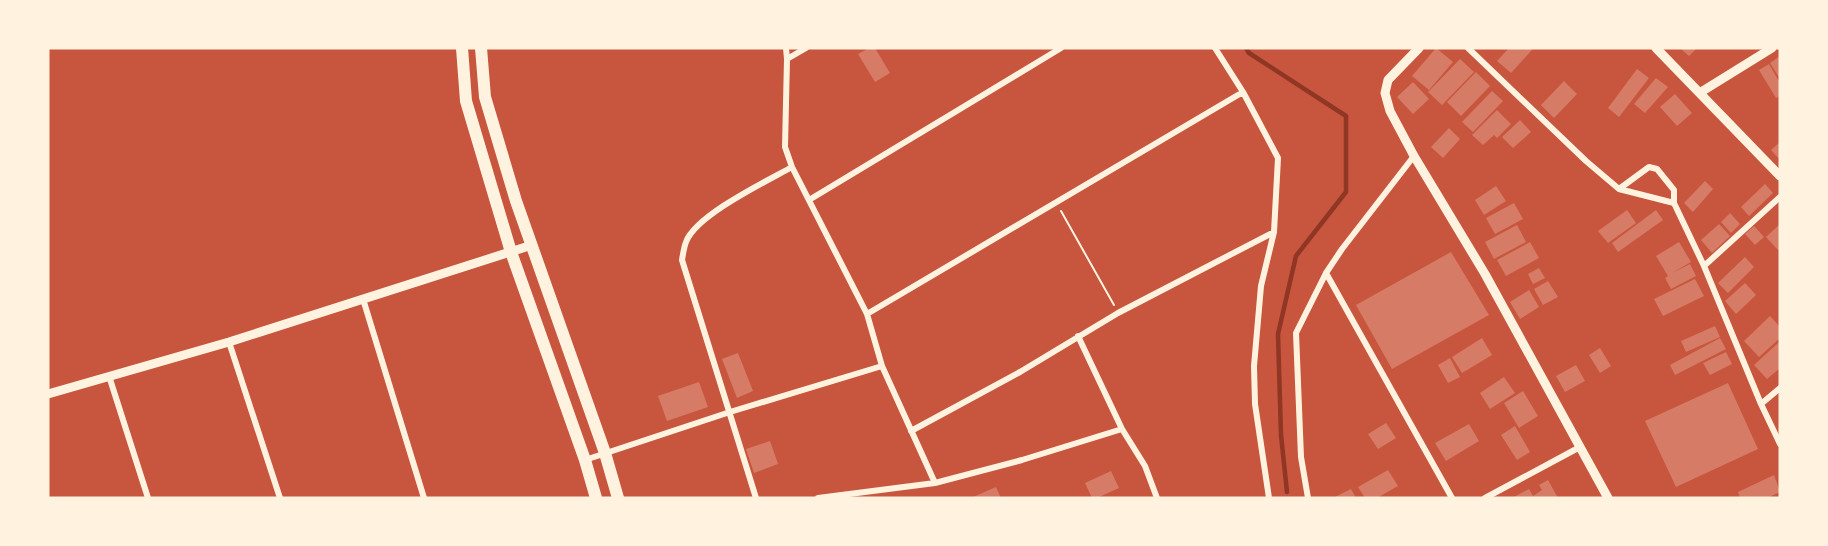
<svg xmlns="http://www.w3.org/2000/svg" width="1828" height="546" font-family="'Open Sans',sans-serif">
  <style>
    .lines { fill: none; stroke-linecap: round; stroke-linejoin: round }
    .stream { stroke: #8f3625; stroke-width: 4.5 }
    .building { fill: #d67c66 }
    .path { stroke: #fff3e0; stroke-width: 2 }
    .minor { stroke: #fff3e0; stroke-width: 6 }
    .tertiary { stroke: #fff3e0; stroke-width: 9 }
    .primary { stroke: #fff3e0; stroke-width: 12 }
  </style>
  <rect width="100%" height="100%" fill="#c8553d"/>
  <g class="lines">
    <path class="stream" d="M1246,48L1249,53L1346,116V192L1296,256L1278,334L1281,435L1287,492"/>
  </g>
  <path class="building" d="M869,48H875L890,73L875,82L858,54Z
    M1436,48L1453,62L1429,90L1412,76Z
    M1509,48H1530L1532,50L1511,73L1497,61Z
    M1680,48H1697L1689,56Z
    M1780,56V79L1770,63Z
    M1460,59L1474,72L1442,105L1428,92Z
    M1769,64L1780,83V96L1776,98L1759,70Z
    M1637,69L1649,78L1619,117L1608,108Z
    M1476,72L1490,86L1461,116L1447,102Z
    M1656,78L1668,87L1645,113L1634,104Z
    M1564,81L1577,94L1554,118L1541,105Z
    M1413,82L1429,99L1413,114L1397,97Z
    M1492,91L1503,101L1473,132L1462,122Z
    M1675,94L1692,113L1677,126L1660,107Z
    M1497,110L1511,124L1497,138L1494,135L1483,145L1472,135Z
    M1520,120L1531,132L1513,148L1502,137Z
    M1449,128L1460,139L1443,158L1431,147Z
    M1780,142V160L1771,150Z
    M1705,181L1713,189L1693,212L1684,203Z
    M1765,184L1773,193L1749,216L1741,207Z
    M1496,186L1506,201L1484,215L1475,200Z
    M1514,203L1523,219L1495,234L1486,218Z
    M1627,210L1636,223L1608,243L1598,231Z
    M1656,210L1663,220L1618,252L1612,243Z
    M1730,213L1740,224L1731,233L1721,222Z
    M1719,224L1730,236L1712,253L1701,240Z
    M1780,224V249L1778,250L1766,237Z
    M1517,225L1526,242L1494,259L1485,242Z
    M1754,226L1764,237L1755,245L1745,234Z
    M1530,242L1539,258L1506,276L1497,260Z
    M1679,242L1691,262L1672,273L1690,264L1696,276L1671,289L1665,278L1668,276L1656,256Z
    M1451,252L1489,315L1392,369L1356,305Z
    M1745,257L1754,267L1728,293L1718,283Z
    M1539,268L1545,278L1533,284L1528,274Z
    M1695,279L1704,296L1663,316L1654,299Z
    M1548,281L1558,297L1543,305L1534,289Z
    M1745,283L1756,295L1736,314L1725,301Z
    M1529,290L1539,307L1520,319L1510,302Z
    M1770,316L1780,327V338L1759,357L1744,341Z
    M1715,326L1720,337L1686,352L1681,341Z
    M1482,338L1492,355L1462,373L1452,357Z
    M1720,338L1726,349L1675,375L1670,365Z
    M1778,343L1780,346V368L1767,379L1754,365Z
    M1600,348L1611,366L1600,373L1589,355Z
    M1726,352L1732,364L1710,375L1703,363Z
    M738,353L753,391L737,398L722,359Z
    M1450,358L1460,377L1448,383L1438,365Z
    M1576,365L1585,381L1565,392L1556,376Z
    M1504,377L1515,393L1490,409L1480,393Z
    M699,382L708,407L667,421L658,396Z
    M1728,383L1758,449L1676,487L1645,421Z
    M1523,391L1538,416L1519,428L1504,403Z
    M1386,423L1396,438L1378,449L1368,434Z
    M1469,424L1479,441L1446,461L1435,443Z
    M1515,426L1530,452L1517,460L1501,435Z
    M770,441L778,464L754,473L746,449Z
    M1388,470L1398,486L1377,498H1365L1358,487Z
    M1111,471L1119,488L1097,498H1092L1085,483Z
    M1774,475L1780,492L1767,498H1740L1738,492Z
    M1548,480L1558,498H1512L1529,489L1533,496L1542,490L1539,485Z
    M996,487L1001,498H971Z
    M1351,489L1356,498H1333Z"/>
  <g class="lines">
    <path class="path" d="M1061,211L1114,305"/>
    <path class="minor" d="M786,48L787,59L785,147L792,167L867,314L882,366L935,483
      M1215,48L1243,92L1278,158L1274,232L1261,286L1254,366L1255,404L1269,498
      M1468,48L1586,161L1619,189L1674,203L1704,266L1761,404L1780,444
      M787,59L806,48
      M1619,189L1649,167L1657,169L1674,190V203
      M809,200L1061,48
      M1704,266L1780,197
      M1326,273L1452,498
      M363,299L424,498
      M867,314L1243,92
      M1078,336L1122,429L1145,466L1157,498
      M229,342L280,498
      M109,376L148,498
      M1761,404L1780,388
      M911,431L1020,372L1118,313L1274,232
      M585,460L730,412L882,366
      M756,498L682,260C683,254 684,247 686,242C696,215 767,181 792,167
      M818,498L935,483L1022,460L1122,429
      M1308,498L1301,457L1296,333L1326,273L1342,249L1414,156
      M1485,498L1580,447"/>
    <path class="tertiary" d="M1419,48L1388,80L1385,93L1390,111L1414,156L1485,274L1608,498
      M1656,48L1780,176
      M1701,92L1772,48
      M48,394L229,342L532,245"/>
    <path class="primary" d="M462,48L466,101L511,252L585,460L596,498
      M481,48L485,97L516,201L605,453L618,498"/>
  </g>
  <rect width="1828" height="546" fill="none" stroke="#fff3e0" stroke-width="99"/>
</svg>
